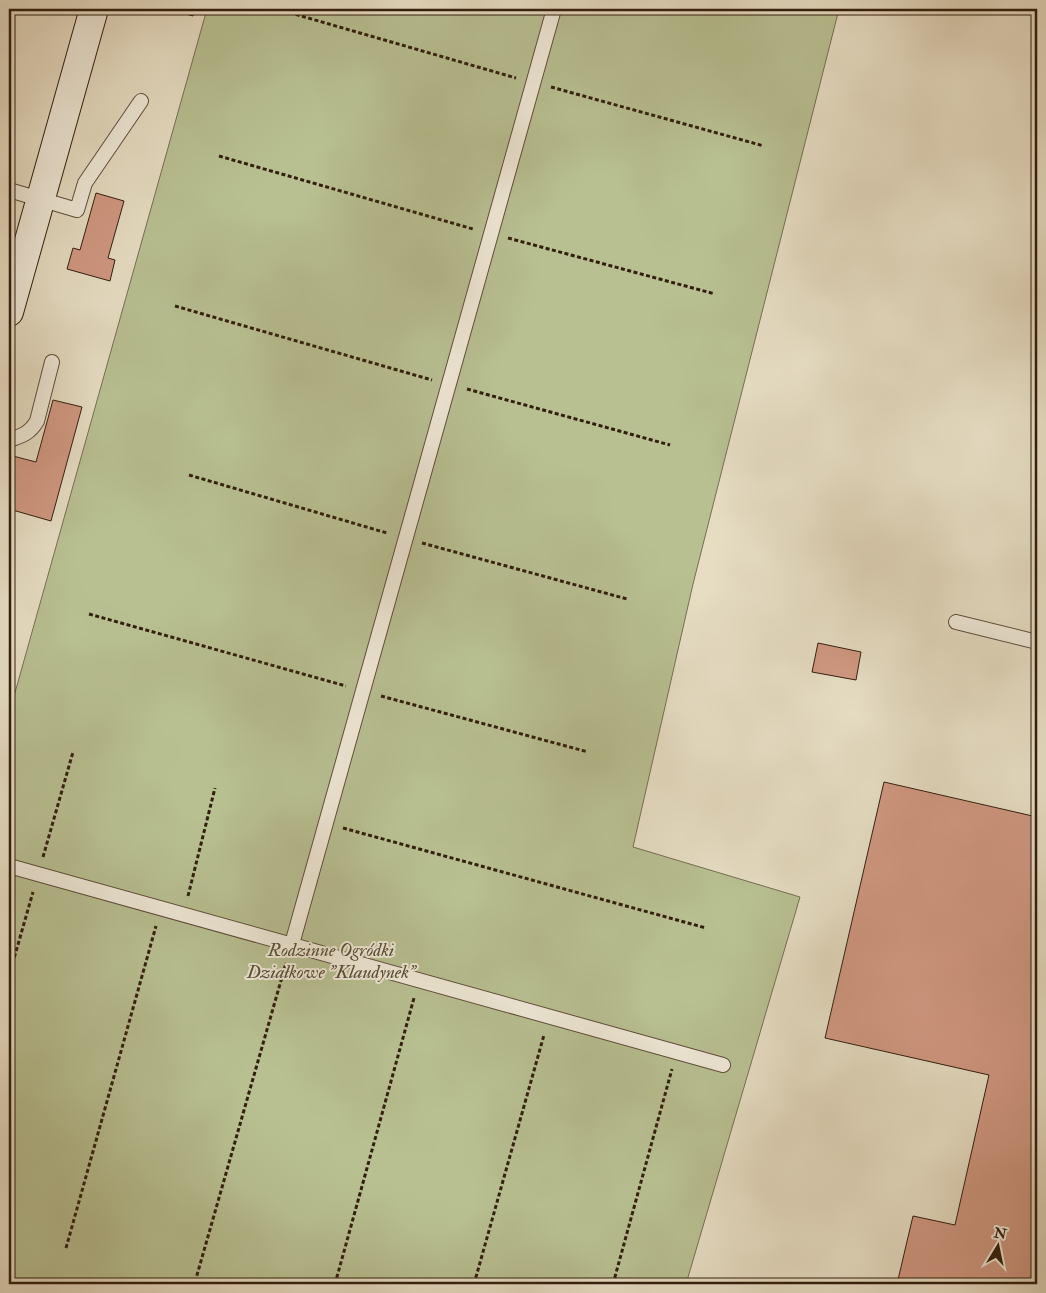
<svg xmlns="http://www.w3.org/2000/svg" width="1046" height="1293" font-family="'IM FELL Double Pica',serif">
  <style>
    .green { fill: #b8c092; stroke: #756f50 }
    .building { fill: #d09882; stroke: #321e0e }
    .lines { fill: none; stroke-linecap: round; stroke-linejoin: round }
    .service-casing { stroke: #5f4e3b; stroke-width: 16 }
    .secondary-casing { stroke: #321e0e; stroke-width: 30 }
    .path { stroke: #321e0e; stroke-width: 3; stroke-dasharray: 4 2.5; stroke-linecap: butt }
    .service { stroke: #efe9d8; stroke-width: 14 }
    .secondary { stroke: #efe9d8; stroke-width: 28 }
    .labels { text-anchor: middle; stroke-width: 4; stroke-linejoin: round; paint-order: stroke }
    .park-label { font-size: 19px; font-style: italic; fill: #5a4f36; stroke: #efe9d8 }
  </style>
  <rect width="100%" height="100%" fill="#e6ddc3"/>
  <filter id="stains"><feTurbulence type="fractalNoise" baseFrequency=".004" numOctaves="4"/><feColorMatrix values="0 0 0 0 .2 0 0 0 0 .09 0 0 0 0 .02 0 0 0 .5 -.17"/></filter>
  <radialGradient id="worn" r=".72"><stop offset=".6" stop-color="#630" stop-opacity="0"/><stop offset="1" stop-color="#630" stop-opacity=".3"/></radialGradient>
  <path class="green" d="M207,9H839L693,584L633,847L800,897L686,1284H9V714Z"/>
  <path class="building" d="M168,9H195L193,16Z
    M96,193L124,201L108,258L115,260L110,281L67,269L73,248L80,250Z
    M53,400L82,407L51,521L9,509V469L13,456L36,462Z
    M818,643L861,652L856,680L812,672Z
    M884,782L1037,817V1284H897L913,1216L955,1225L989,1075L825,1038Z"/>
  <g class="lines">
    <g class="service-casing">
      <path id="service" d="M9,190L77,210L85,183L141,101
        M9,440C22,436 30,433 37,421L52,362
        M956,622L1037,642
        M9,866L723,1065
        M292,944L554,9"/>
    </g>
    <g class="secondary-casing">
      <path id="secondary" d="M9,312L94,9"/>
    </g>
    <path class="path" d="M277,9L516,78
      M551,87L764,146
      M219,156L473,229
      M508,238L715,294
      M175,306L432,380
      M467,389L670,445
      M189,475L387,533
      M422,543L627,599
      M89,614L346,686
      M381,696L588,752
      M343,828L706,928
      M43,857L73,752
      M188,896L215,788
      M9,976L33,892
      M66,1248L156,926
      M195,1282L286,963
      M335,1284L414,998
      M474,1284L544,1035
      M613,1284L672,1069"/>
    <use href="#service" class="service"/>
    <use href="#secondary" class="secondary"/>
  </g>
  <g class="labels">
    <g class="park-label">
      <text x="331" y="956">Rodzinne Ogródki<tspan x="331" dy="22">Działkowe "Klaudynek"</tspan></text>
    </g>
  </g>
  <rect width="1046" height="1293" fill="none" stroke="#e6ddc3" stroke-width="30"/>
  <rect x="10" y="10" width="1026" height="1273" fill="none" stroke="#321e0e" stroke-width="2.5"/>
  <rect x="15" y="15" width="1016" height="1263" fill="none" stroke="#321e0e"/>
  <g transform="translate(998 1246) rotate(10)" stroke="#efe9d8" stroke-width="4" paint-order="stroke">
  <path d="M0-4L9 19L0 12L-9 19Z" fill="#321e0e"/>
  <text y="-8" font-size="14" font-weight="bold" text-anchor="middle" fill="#321e0e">N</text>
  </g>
  <rect width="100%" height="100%" filter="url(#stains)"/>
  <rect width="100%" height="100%" fill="url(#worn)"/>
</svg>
